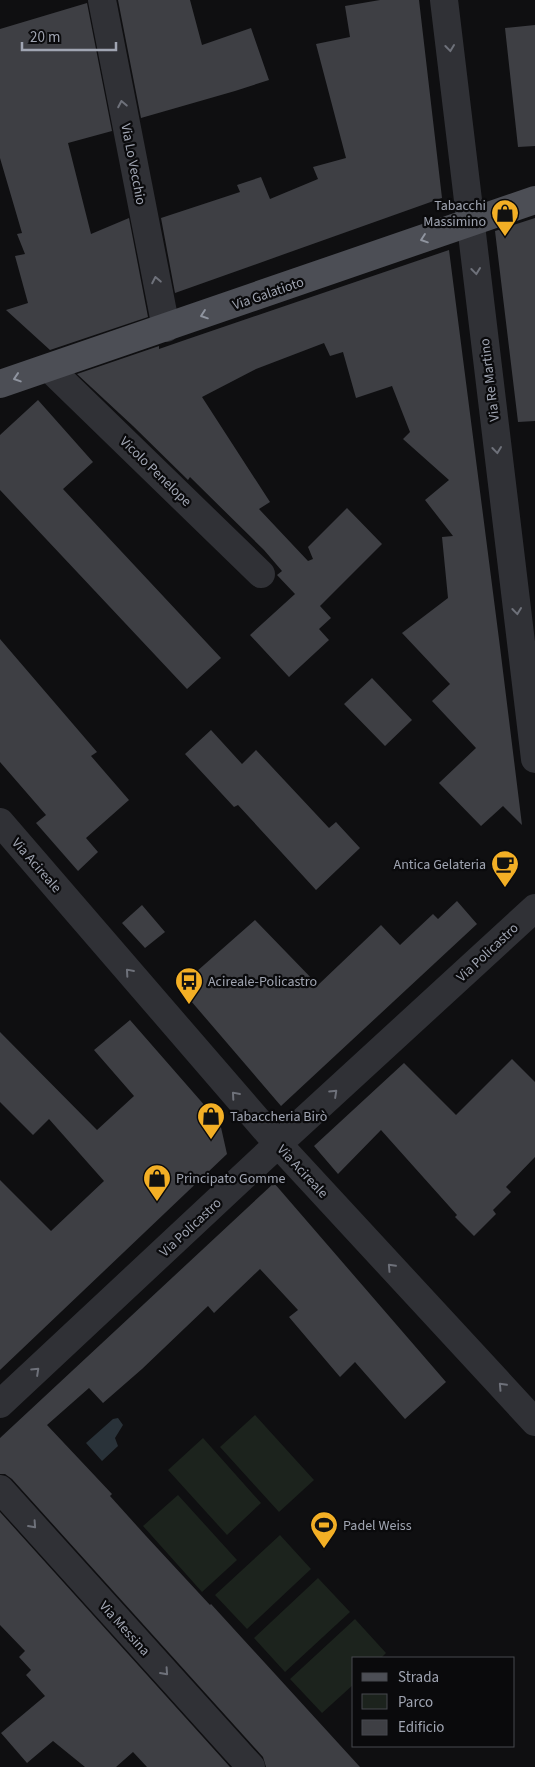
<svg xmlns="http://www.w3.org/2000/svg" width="535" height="1767" font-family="'Source Sans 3',sans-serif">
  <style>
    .green { fill: #1c231d }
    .water { fill: #293239 }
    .building { fill: #3e3f44 }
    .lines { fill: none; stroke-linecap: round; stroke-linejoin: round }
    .minor { stroke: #303136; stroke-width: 28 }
    .major { stroke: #4c4e55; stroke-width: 28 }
    .oneway { stroke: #6e717a }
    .oneway2 { stroke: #8f949f }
    .labels { text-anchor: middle; stroke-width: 4.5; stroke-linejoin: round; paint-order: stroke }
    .street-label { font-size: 14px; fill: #a0a5b2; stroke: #0a0a0c }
    .poi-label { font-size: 14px; fill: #a0a5b2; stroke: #0a0a0c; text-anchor: start }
  </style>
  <rect width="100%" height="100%" fill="#0f0f11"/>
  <path class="green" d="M255,1415L314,1480L279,1512L220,1447Z
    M203,1438L261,1503L227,1535L168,1470Z
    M178,1495L237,1560L202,1592L143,1526Z
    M280,1535L311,1569L247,1629L215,1595Z
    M318,1578L350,1612L285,1672L254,1638Z
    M355,1619L386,1653L381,1658H354V1684L322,1713L290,1679Z"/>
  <path class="water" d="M118,1418L123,1425L115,1438L118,1446L102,1461L86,1443L113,1419Z"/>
  <path class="building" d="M118,0H190L202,45L251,28L269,80L235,91L141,118Z
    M380,0H419L442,198L175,293L161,218L240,192L237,185L261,177L270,199L318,179L313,167L346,158L316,44L350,37L345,6Z
    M87,3L112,131L68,143L91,234L129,218L148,317L50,350L6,310L28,303L15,256L25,254L17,234L22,233L0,158V29Z
    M535,25V146L518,147L505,28Z
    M535,218V421L518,422L495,231Z
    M449,250L500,647L522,825L503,806L481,826L439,783L476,748L432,701L450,684L402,633L448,598L442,537L453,536L425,500L449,480L403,439L410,432L392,386L356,398L343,352L330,356L324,343L256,369L202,397L270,502L259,509L308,561L313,559L308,547L347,508L382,544L320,606L331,618L319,629L329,640L289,677L250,635L295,594L277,575L282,571L264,550L190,477L188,480L133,426L77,374L159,346V349L185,340Z
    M38,400L93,462L63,489L221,658L187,689L0,490V435Z
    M0,639L97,752L91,756L129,800L86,838L98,852L78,871L36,823L46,815L0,762Z
    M372,678L412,720L385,746L344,704Z
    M211,730L242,764L256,750L329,828L336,822L360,848L316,890L238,805L234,807L185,754Z
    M457,901L477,924L281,1106L179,987L255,920L318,985L381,925L400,945L433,914L438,919Z
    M142,905L165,932L145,948L122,923Z
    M130,1020L220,1123L227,1154L0,1370V1180L51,1231L104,1181L49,1119L33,1135L0,1102V1032L97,1130L134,1096L94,1050Z
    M512,1059L535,1082V1157L506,1187L511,1192L493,1210L496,1214L474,1236L455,1217L457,1215L381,1130L338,1174L314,1146L404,1063L456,1115Z
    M274,1183L446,1382L405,1419L355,1362L340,1377L289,1317L298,1310L260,1269L214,1313L208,1306L142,1369L103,1403L89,1388L47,1425L112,1494L110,1496L146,1536L210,1605L211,1604L360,1767H266L263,1757L12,1479L5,1474H0V1438Z
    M0,1512L230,1767H147L133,1752L116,1767H85L53,1741L27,1763L1,1733L45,1696L26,1675L31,1670L19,1657L25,1651L0,1625Z"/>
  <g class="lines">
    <path class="minor" d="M102,0L166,328
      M444,0L535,759
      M49,368L261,574
      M0,822L278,1144L535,1422
      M0,1404L278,1144L535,908
      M0,1489L251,1767"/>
    <path class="major" d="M0,384L535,200"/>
  </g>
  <defs><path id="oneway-chevron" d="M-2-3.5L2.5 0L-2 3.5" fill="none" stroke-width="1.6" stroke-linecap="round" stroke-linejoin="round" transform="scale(1.25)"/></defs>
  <g class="oneway">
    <use href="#oneway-chevron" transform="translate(450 48) rotate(83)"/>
    <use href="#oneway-chevron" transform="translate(122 104) rotate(-101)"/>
    <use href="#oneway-chevron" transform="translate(476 271) rotate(83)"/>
    <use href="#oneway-chevron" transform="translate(156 280) rotate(-101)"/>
    <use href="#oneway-chevron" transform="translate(497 450) rotate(83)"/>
    <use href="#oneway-chevron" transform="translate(517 611) rotate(83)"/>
    <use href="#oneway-chevron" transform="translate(129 972) rotate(-131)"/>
    <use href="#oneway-chevron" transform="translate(334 1093) rotate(-43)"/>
    <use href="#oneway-chevron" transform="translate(235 1095) rotate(-131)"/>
    <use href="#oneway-chevron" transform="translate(391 1267) rotate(-133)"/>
    <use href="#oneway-chevron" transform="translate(36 1371) rotate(-43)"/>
    <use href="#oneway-chevron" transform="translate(502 1386) rotate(-133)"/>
    <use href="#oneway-chevron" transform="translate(33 1525) rotate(48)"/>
    <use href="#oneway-chevron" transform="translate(165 1672) rotate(48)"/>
  </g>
  <g class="oneway2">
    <use href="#oneway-chevron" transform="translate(424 239) rotate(161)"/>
    <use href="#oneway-chevron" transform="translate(204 315) rotate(161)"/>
    <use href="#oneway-chevron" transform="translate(17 378) rotate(162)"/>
  </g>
  <defs>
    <g id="shop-pin" transform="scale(1.4375)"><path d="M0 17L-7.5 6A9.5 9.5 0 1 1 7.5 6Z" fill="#f3af25" stroke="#0a0a0c"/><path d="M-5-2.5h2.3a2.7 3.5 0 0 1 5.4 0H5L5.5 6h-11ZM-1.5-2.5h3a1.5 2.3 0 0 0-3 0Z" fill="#111"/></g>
    <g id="cafe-pin" transform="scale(1.4375)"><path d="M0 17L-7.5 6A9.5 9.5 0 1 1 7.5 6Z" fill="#f3af25" stroke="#0a0a0c"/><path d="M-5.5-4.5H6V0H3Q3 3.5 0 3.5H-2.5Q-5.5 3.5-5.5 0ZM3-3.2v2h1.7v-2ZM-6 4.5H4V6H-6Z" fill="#111"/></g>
    <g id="bus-pin" transform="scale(1.4375)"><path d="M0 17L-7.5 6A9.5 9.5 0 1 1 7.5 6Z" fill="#f3af25" stroke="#0a0a0c"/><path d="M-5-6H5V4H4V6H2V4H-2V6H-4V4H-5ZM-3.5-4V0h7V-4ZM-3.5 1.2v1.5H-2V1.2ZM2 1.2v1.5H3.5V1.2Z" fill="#111"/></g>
    <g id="stadium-pin" transform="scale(1.4375)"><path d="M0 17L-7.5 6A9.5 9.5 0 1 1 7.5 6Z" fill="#f3af25" stroke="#0a0a0c"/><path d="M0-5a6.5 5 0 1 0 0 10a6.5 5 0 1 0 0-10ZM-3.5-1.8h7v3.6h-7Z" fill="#111"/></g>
  </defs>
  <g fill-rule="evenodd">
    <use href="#shop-pin" x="505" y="213"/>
    <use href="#cafe-pin" x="505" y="864"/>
    <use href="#bus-pin" x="189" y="981"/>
    <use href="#shop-pin" x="211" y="1116"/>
    <use href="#shop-pin" x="157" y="1178"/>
    <use href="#stadium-pin" x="324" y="1525"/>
  </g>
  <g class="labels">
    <g class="street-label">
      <text transform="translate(134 164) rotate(79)" y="5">Via Lo Vecchio</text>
      <text transform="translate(268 293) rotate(-19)" y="5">Via Galatioto</text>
      <text transform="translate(489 380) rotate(-97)" y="5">Via Re Martino</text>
      <text transform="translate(156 471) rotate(44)" y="5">Vicolo Penelope</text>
      <text transform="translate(37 865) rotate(49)" y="5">Via Acireale</text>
      <text transform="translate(487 952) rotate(-43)" y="5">Via Policastro</text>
      <text transform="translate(303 1171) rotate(47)" y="5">Via Acireale</text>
      <text transform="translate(190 1227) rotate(-43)" y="5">Via Policastro</text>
      <text transform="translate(125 1628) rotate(48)" y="5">Via Messina</text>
    </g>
    <g class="poi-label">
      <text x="486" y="210" text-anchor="end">Tabacchi<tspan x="486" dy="16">Massimino</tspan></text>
      <text x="486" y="869" text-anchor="end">Antica Gelateria</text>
      <text x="208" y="986">Acireale-Policastro</text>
      <text x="230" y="1121">Tabaccheria Birò</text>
      <text x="176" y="1183">Principato Gomme</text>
      <text x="343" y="1530">Padel Weiss</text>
    </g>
  </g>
  <rect x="352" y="1657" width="162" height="90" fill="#0a0a0c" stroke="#46484e"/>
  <rect x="362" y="1673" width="25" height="8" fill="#4c4e55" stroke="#46484e"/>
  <text x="398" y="1682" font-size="15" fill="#a0a5b2">Strada</text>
  <rect x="362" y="1694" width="25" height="15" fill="#1c231d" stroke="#46484e"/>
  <text x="398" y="1707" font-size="15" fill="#a0a5b2">Parco</text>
  <rect x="362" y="1720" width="25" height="15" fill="#3e3f44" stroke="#46484e"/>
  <text x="398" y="1732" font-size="15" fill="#a0a5b2">Edificio</text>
  <path d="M22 42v8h94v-8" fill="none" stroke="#a0a5b2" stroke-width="2.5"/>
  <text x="30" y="42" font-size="15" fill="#a0a5b2" stroke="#0a0a0c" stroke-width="4" paint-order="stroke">20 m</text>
</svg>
